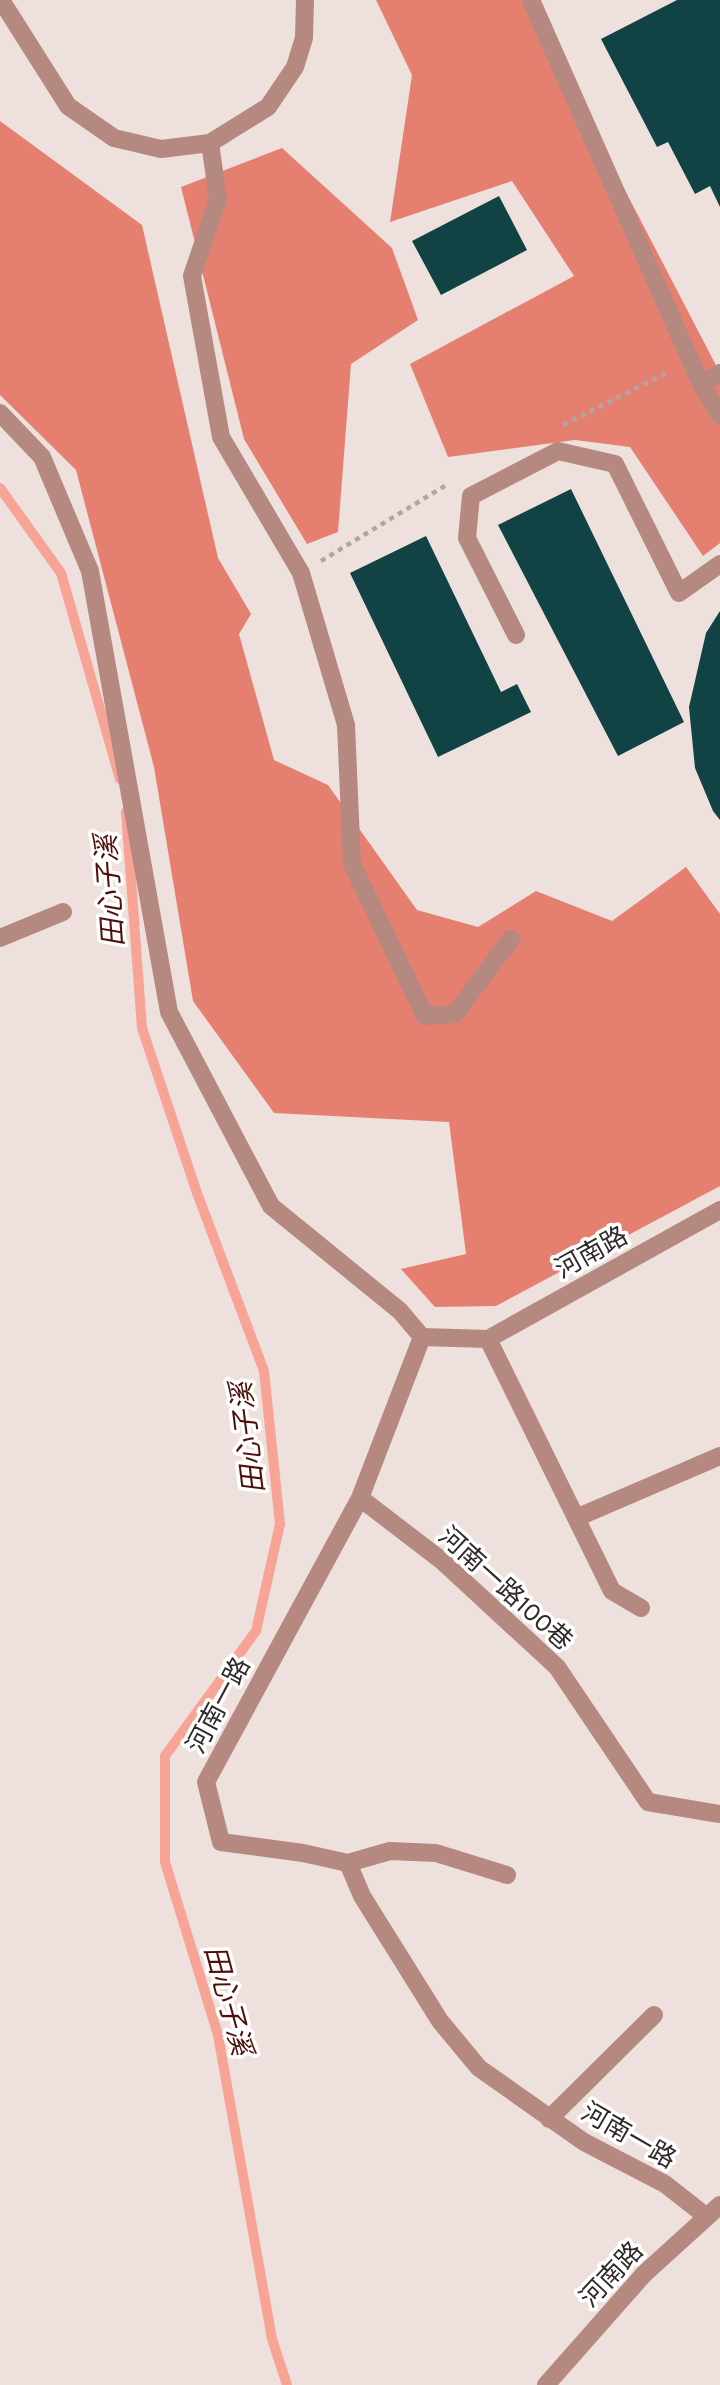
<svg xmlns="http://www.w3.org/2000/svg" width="720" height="2385" font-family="Karla,'Noto Sans TC',sans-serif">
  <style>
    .forest { fill: #e58071 }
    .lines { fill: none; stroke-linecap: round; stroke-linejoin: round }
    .stream { stroke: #f7a496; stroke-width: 10 }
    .building { fill: #124344 }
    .path { stroke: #b0a5a2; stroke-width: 4.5; stroke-dasharray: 5 5; stroke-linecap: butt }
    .service { stroke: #b58880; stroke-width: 18 }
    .minor { stroke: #b58880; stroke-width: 18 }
    .labels { text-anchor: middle; stroke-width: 7; stroke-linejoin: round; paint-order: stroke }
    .street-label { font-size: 26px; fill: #2f2a29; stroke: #fff }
    .water-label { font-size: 28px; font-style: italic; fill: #4f100a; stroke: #fff }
  </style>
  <rect width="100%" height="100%" fill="#eee0dd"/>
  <path class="forest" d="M376,0H526L720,373V543L703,556L630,447L575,440L448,457L410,364L574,276L512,181L390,222L412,75Z
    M0,121L142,225L218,558L251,614L239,634L274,760L328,785L417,910L478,927L536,891L612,921L686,867L720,914V1186L496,1306L435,1307L401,1269L466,1254L449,1122L274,1113L193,1001L154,767L76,470L0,395Z
    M282,148L392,248L418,320L351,364L338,532L307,544L244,439L181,187Z"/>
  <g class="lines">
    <path class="stream" d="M0,488L61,573L120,779
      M126,812L142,1028L197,1193L264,1371L280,1524L256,1631L165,1756V1862L218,2035L272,2339L287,2385"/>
  </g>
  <path class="building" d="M677,0H720V207L710,186L695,194L668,142L657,147L601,39Z
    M499,196L527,250L441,295L412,241Z
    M571,489L684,722L618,756L498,525Z
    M426,536L501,692L517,684L531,712L438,757L350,573Z
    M720,611V820L713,811L695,768L689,707L706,633Z"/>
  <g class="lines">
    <path class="path" d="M563,425L668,372
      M321,561L448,484"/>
    <path class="service" d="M210,143L218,199L192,276L221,437L301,573L346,725L352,864L425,1016L455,1014L511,939
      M701,384L720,416
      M0,413L42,457L90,571L169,1012L271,1206L400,1311L422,1337
      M516,635L467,538L471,496L558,451L615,464L679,593L720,564
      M0,938L63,912
      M488,1339L422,1337L360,1498L206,1782L221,1842L303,1853L348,1863L362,1896L440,2021L479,2068L584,2142L665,2184L707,2217
      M488,1339L612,1591L641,1608
      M488,1339L720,1210
      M360,1498L441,1560L557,1667L648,1802L720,1814
      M576,1518L720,1456
      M348,1863L390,1851L436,1853L507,1875
      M549,2119L654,2015
      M546,2385L644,2274L720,2205"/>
    <path class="minor" d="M1,0L68,106L114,138L161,149L210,143L268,107L295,67L304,38L305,0
      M531,0L701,384L720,373"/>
  </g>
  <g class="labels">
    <g class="street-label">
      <text transform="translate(591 1252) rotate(-29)" y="9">河南路</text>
      <text transform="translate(506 1588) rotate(42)" y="9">河南一路100巷</text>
      <text transform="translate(218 1705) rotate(-62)" y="9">河南一路</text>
      <text transform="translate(629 2135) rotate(30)" y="9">河南一路</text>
      <text transform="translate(611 2274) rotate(-47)" y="9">河南路</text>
    </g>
    <g class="water-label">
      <text transform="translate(109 891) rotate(-94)" y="10">田心子溪</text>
      <text transform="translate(247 1438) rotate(-97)" y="10">田心子溪</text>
      <text transform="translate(229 2000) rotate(75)" y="10">田心子溪</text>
    </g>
  </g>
</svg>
